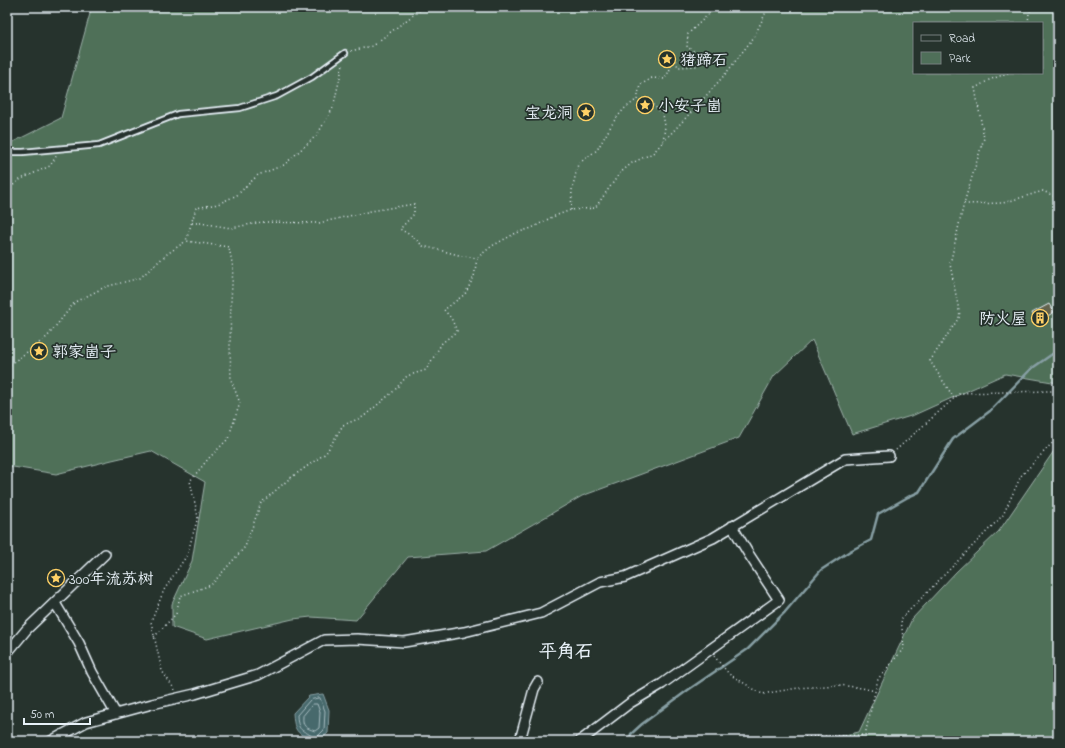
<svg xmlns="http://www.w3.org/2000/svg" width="1065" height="748" font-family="'Indie Flower','LXGW WenKai TC',sans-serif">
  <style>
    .green { fill: #4f6f59; stroke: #9cb0a8; fill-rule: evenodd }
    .water { fill: #46696c; stroke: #879fa4 }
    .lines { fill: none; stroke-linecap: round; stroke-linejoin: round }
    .shore { stroke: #a7bbc0; stroke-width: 1 }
    .stream { stroke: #879fa4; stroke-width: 2.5 }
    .building { fill: #64634e; stroke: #e8f1f8 }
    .service-casing { stroke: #e8f1f8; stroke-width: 8 }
    .minor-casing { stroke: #e8f1f8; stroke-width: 12 }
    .path { stroke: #e8f1f8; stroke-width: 1.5; stroke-dasharray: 1 3; stroke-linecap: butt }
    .service { stroke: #26332d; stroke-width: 4.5 }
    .minor { stroke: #26332d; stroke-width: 9 }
    .labels { text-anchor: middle; stroke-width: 3.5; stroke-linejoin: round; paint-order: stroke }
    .poi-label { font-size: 16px; fill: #e8f1f8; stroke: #26332d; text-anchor: start }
    .quarter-label { font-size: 18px; font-weight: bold; fill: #e8f1f8; stroke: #26332d }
  </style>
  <rect width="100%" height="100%" fill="#26332d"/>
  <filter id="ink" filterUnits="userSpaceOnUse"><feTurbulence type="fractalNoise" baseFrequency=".025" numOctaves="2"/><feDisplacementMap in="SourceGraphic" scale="8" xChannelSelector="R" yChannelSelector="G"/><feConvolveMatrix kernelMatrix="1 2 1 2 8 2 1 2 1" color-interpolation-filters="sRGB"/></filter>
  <g filter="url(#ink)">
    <path class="green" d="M87,7H1058V383L1005,374L914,415L852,434L812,340L774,376L739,438L582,496L486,551L408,557L356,620L311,617L293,619L207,639L172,627V604L192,561L205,482L151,451L112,460L56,474L7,466V145L61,118L91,10ZM914,23H1042V73H914Z
      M1058,445V741H817L859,732L912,619L956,572L999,531Z"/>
    <path class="water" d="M323,694L329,710L328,733L319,741C314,741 311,740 306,737C294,732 294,725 293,713L309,696Z"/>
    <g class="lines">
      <path class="shore" d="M320,698L325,711L324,730L315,739C304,728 298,735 297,715L310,700Z
        M313,704H317L320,712L319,728L315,731C306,728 302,727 303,716Z"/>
      <path class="stream" d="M629,741L631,734L642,724L688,690L748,649L785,612L821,570L850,551L871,540L878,514L908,497L919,492L953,439L990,411L1031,369L1058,350"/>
    </g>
    <path class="building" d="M1049,304L1054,312L1037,323L1032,313Z"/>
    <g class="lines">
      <g class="service-casing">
        <path id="service" d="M7,152H23L99,145L178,114L240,108L277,96L312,77L345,53"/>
      </g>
      <g class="minor-casing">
        <path id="minor" d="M55,603L79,643L92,672L116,714
          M7,653L27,629L105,554
          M51,741L86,722L152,704L195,694L258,675L324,640L357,639L404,642L464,632L541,613L600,582L625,577L713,538L845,459L889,456
          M519,741L520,740L534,689L538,682
          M580,741L630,703L662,684L779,600L748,553L732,526"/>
      </g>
      <path class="path" d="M1028,23L1029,13L1032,7
        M351,51L372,46L424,7
        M663,142L697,106L727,72L754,37L768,8L770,7
        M7,190L21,179L50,166L57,155
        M964,203L967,204L1003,203L1043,191L1058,198
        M571,210L572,190L578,164L597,150L614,121L624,109L636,100
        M192,223H201L231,228L262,222L319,223L371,211L414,204V214L400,229L412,236L423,246L463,256L477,258L492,246L516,233L532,228L552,217L571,210L595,208L620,173L632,163L653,153L663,142L665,126L663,114L653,105L651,100L648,105L637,100L640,85L652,78L665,79L672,65L673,54L678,67L697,66L699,54L687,47L688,34L716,7
        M7,367L47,337L75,302L105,287L140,278L167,254L186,241
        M954,398L930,361L960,316L950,264L964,203L984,138L975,88L989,80L1008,73
        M896,450L960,393L1052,391L1058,390
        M154,637L176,614L180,596L211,585L245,547L261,503L289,479L326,453L343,425L363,417L394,391L407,376L426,370L442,343L457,331L451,318L444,310L465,294L474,277L477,258
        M714,656L729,674L762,694L798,688L839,685L862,688L875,691
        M175,690L162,671L151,622L164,590L187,555L198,517L190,481L209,458L228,439L240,403L231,380L230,346L231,301L233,268L229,247L186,241L196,208L218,204L237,195L258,175L284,165L317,135L333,108L343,64
        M799,741L802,737L865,735L878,679L904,648L901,619L1003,515L1021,476L1058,437"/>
      <use href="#service" class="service"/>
      <use href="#minor" class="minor"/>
    </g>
  </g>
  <defs>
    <g id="sight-ring" transform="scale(0.9)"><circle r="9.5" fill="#26332d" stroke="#ffd166" stroke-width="1.5"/><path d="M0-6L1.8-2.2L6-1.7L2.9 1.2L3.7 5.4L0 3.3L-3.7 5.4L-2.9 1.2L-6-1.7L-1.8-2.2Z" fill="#ffd166"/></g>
    <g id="building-ring" transform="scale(0.9)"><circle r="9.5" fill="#26332d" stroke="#ffd166" stroke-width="1.5"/><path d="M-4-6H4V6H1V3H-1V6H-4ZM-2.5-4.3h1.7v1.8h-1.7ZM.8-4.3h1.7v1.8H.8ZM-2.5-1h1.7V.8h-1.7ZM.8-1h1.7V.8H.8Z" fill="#ffd166"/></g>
  </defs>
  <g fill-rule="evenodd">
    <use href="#sight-ring" x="667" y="59"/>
    <use href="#sight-ring" x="645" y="105"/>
    <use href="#sight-ring" x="586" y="112"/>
    <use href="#building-ring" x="1040" y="318"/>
    <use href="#sight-ring" x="39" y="351"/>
    <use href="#sight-ring" x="56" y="578"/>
  </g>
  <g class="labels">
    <g class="poi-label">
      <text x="680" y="65">猪蹄石</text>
      <text x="658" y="111">小安子崮</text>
      <text x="573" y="118" text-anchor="end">宝龙洞</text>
      <text x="1027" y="324" text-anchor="end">防火屋</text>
      <text x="52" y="357">郭家崮子</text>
      <text x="69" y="584">300年流苏树</text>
    </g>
    <g class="quarter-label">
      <text x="566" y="657">平角石</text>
    </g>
  </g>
  <rect width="1065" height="748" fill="none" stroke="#26332d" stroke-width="24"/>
  <rect x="12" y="12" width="1041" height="724" fill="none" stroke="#e8f1f8" stroke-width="1.5" filter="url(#ink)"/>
  <rect x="913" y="22" width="130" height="52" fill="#26332d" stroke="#747f7e"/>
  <rect x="921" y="35" width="20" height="6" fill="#26332d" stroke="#747f7e"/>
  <text x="949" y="42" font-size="12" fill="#e8f1f8">Road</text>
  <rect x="921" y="52" width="20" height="12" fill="#4f6f59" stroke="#747f7e"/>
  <text x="949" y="62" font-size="12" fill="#e8f1f8">Park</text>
  <path d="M24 718v6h66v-6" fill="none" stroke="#e8f1f8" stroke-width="2"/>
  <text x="30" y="718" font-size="12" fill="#e8f1f8" stroke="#26332d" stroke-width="3" paint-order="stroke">50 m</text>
</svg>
